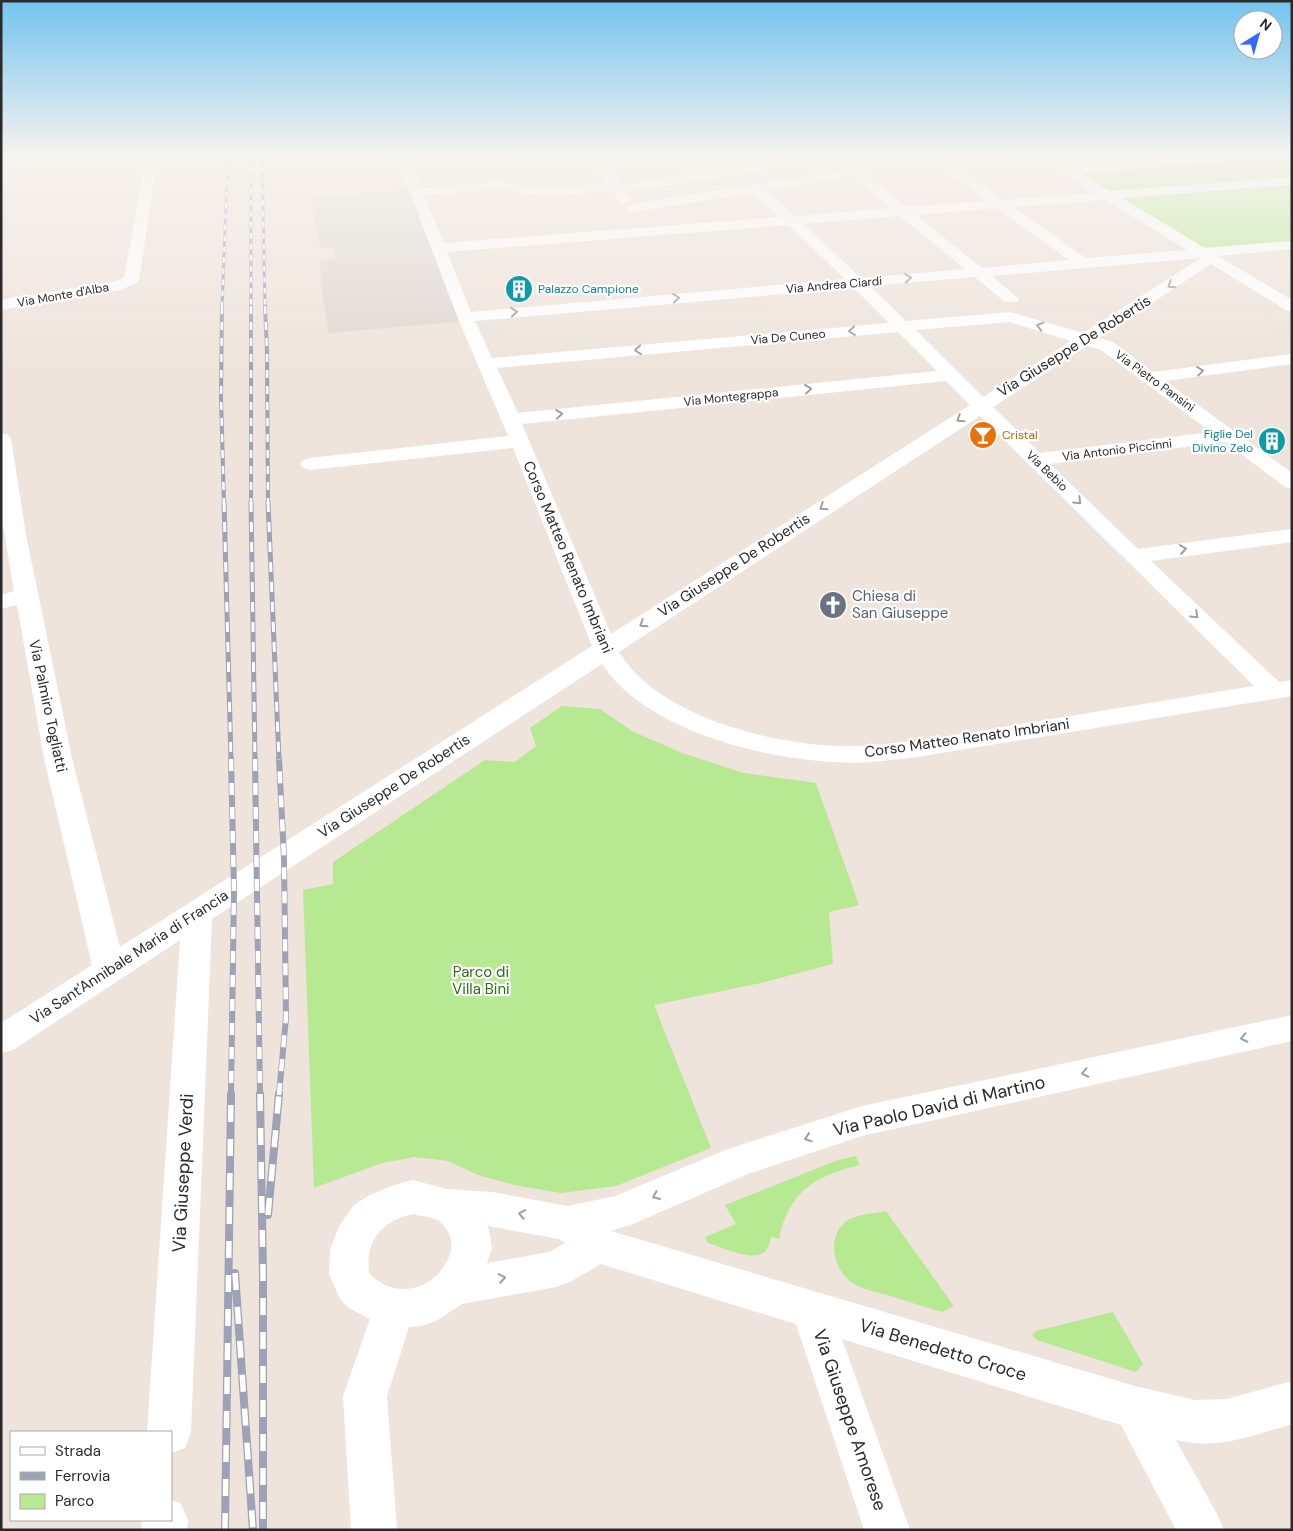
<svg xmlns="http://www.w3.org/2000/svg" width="1293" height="1531" font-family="'DM Sans',sans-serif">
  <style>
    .green { fill: #b6e992 }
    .plaza { fill: #ddd8d2 }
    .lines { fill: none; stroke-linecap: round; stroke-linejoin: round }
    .minor { fill: #fff; fill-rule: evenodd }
    .rail-far4-casing { stroke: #9da2b6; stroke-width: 3 }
    .rail-far3-casing { stroke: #9da2b6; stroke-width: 4 }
    .rail-far2-casing { stroke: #9da2b6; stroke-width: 5 }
    .rail-far1-casing { stroke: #9da2b6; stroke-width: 6 }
    .rail-casing { stroke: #9da2b6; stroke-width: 8 }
    .rail-far4 { stroke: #fff; stroke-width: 2; stroke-dasharray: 5.5; stroke-linecap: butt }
    .rail-far3 { stroke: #fff; stroke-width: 2.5; stroke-dasharray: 8; stroke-linecap: butt }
    .rail-far2 { stroke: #fff; stroke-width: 3; stroke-dasharray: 10; stroke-linecap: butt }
    .rail-far1 { stroke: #fff; stroke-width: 4.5; stroke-dasharray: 12; stroke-linecap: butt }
    .rail { stroke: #fff; stroke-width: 5.5; stroke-dasharray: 17; stroke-linecap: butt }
    .oneway { stroke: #9f9f9f }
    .labels { text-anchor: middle; stroke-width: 4.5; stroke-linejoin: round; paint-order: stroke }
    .far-street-label { font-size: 12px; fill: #2a2a2a; stroke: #fff }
    .far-culture-label { font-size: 12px; fill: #0d838f; stroke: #fff; text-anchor: start }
    .far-food-label { font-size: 12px; fill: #c56008; stroke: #fff; text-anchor: start }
    .street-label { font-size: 15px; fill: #2a2a2a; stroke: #fff }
    .worship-label { font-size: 15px; fill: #5b616d; stroke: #fff; text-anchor: start }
    .park-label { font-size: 15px; fill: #2c6e14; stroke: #fff }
    .near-street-label { font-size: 18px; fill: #2a2a2a; stroke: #fff }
  </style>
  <rect width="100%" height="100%" fill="#eee4db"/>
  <path class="green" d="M1261,156H1292V242L1217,249L1199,246L1080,173L1086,171Z
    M562,706L600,709L632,731L682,753L744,773L816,783L859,905L829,912L833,964L761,983L654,1005L711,1148L616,1186L561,1193L514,1185L478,1175L448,1161L415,1157L382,1163L314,1188L303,890L333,884V862L485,760L515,762L536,746L530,728Z
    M856,1156L860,1165C816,1176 789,1190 779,1239L771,1237C770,1241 769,1246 767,1249C758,1265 722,1247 708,1243L705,1237L736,1224L725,1205L838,1160Z
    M886,1211L954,1306L942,1312C923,1306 905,1301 887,1295C876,1292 864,1290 854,1284C831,1270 825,1230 852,1218C862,1214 876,1213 886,1211Z
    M1113,1312L1143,1364L1136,1372L1037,1340L1032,1335L1036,1331Z"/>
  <path class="plaza" d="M415,190L467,321L329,333L322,292L320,261L336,260L334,248H320L311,196Z"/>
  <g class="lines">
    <path class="minor" d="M146,156H158L139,280L136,283L120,290L1,310V300L116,281L124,278Z
      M396,156H408L421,188L500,181L527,186L557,187L607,184L587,156H599L622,185L793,158H830L829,156H941L1003,200L1094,193L1037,156H1052L1068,166L1193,156H1247L1241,160L1080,173L1110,191L1292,177V185L1122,198L1205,248L1292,241V249L1218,256L1292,300V312L1286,310L1211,264L1099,338L1113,342L1153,372L1292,354V364L1165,381L1292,473V489L1285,487L1225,442L1050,464L1138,549L1292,529V542L1151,561L1279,682L1292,680V696L917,757C891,760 864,764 837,762C762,759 645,730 602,664L212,919L191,1432L185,1448L171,1453V1432H147L180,940L13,1050L1,1053V1023L92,965L44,758L17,605L1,609V595L14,591L1,513V433L8,435L11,439L26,535L72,758L120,947L592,646L513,448L310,470L303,468L300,464L303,460L310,458L508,436L459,321ZM928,158L987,201L906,207L853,164L923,160ZM838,165L891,208L795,216L766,190L843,178L844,175L838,171L632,204L625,208L632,212L753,193L780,217L444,243L424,195L500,189L527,194L557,195L612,191L620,202L625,203L632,199L627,192L793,166ZM1106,200L1187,250L1086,258L1013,207ZM997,208L1069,260L982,268L916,215ZM900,216L965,269L861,278L803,224ZM788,225L845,279L471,312L447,252ZM1201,258L1083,333L1010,312L906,321L870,286L975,277L1005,302H1017L1019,299L992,276ZM854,288L889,323L492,358L475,321ZM1009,322L1071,341L983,397L916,330ZM898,332L937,371L518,413L497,368ZM1087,346L1101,350L1211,432L1040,453L993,407ZM946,381L970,405L611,634L522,424ZM980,416L1254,686L917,741C890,743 864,747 837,746C767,743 658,716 619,652Z
      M1292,1015V1041L862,1136L748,1174L633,1224L611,1231L1135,1386L1195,1400L1227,1399L1292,1381V1424C1251,1436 1220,1450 1176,1440L1217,1514L1224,1530H1176L1121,1425L842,1339L910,1530H864L796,1324L601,1264L570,1282L556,1287L462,1304L436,1321L421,1326L409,1327L387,1396L397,1530H351L343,1396L370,1319L349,1308L340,1299L329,1274L330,1250L339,1226L354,1205L368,1196L394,1185L413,1180L446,1189L492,1192L568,1206L615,1196L725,1150L862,1106ZM413,1214C421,1216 433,1217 439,1221C479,1252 413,1320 369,1273C365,1240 382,1221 413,1214ZM488,1226L559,1239L565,1243L549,1252L487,1263L492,1248Z
      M171,1499L181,1504L188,1520L187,1530H141L142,1520H171Z"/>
    <g class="rail-far4-casing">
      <path id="rail-far4" d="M251,156V307
        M262,156L265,307
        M222,307L228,156"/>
    </g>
    <g class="rail-far3-casing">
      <path id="rail-far3" d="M222,306L221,398L224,504
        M251,306V504
        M265,306L267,351L268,504"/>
    </g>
    <g class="rail-far2-casing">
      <path id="rail-far2" d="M224,502L231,760
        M251,502L255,760
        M268,502L279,760"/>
    </g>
    <g class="rail-far1-casing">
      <path id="rail-far1" d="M231,759L234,890L231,1095
        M255,759L260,1095
        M279,1095L286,1017L284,858L279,759"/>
    </g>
    <g class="rail-casing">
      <path id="rail" d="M260,1094L263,1275V1530
        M268,1215L279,1094
        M235,1273L253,1530
        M225,1530L231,1094"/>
    </g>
    <use href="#rail-far4" class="rail-far4"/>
    <use href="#rail-far3" class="rail-far3"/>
    <use href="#rail-far2" class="rail-far2"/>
    <use href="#rail-far1" class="rail-far1"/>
    <use href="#rail" class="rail"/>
  </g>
  <defs><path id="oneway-chevron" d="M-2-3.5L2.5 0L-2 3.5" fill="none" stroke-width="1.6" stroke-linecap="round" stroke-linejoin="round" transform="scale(1.25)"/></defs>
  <g class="oneway">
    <use href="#oneway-chevron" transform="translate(908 278) rotate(-5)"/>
    <use href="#oneway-chevron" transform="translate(1171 285) rotate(147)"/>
    <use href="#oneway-chevron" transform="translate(676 298) rotate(-5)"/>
    <use href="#oneway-chevron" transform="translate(514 312) rotate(-5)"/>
    <use href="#oneway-chevron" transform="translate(1040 326) rotate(-164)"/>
    <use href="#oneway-chevron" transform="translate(852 331) rotate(175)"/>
    <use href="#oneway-chevron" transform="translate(638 350) rotate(175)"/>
    <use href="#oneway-chevron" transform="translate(1200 371) rotate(-7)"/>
    <use href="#oneway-chevron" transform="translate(808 389) rotate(-6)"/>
    <use href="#oneway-chevron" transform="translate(559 414) rotate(-6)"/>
    <use href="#oneway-chevron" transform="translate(960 419) rotate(147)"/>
    <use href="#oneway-chevron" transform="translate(1078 501) rotate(44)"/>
    <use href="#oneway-chevron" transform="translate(823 507) rotate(147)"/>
    <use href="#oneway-chevron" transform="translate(1183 549) rotate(-8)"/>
    <use href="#oneway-chevron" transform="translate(1195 615) rotate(44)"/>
    <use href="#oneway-chevron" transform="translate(643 624) rotate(147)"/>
    <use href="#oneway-chevron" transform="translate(1244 1038) rotate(168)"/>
    <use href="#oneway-chevron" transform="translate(1085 1073) rotate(168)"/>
    <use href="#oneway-chevron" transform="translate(808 1138) rotate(162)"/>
    <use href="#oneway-chevron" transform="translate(656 1196) rotate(157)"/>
    <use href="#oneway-chevron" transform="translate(522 1214) rotate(-169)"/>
    <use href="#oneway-chevron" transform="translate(502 1278) rotate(-10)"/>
  </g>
  <linearGradient id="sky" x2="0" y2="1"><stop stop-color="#73c4ef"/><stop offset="0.42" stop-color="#f7f3ef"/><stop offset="1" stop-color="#f7f3ef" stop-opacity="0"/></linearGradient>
  <rect width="1293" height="371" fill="url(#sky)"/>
  <defs>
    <g id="building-disc" transform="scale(1.4375)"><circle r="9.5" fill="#0f9aa8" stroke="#fff"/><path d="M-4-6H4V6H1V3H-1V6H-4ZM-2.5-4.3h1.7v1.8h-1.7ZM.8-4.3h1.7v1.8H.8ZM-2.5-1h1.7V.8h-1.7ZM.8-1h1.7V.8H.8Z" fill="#fff"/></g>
    <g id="bar-disc" transform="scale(1.4375)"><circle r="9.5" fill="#e8710a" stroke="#fff"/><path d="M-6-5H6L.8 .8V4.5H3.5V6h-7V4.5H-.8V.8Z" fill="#fff"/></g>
    <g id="church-disc" transform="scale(1.4375)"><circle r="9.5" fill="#6b7280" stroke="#fff"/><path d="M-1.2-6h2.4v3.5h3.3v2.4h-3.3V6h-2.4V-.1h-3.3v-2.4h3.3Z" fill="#fff"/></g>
  </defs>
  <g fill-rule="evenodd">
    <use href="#building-disc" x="519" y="289"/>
    <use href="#bar-disc" x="983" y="435"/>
    <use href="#building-disc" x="1272" y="441"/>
    <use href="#church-disc" x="833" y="605"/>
  </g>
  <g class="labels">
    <g class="far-street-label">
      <text transform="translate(834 285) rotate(-5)" y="4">Via Andrea Ciardi</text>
      <text transform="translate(63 295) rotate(-10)" y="4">Via Monte d'Alba</text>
      <text transform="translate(788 337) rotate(-5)" y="4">Via De Cuneo</text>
      <text transform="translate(1155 381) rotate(36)" y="4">Via Pietro Pansini</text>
      <text transform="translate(731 397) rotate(-6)" y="4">Via Montegrappa</text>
      <text transform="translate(1117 450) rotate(-7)" y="4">Via Antonio Piccinni</text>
      <text transform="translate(1047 471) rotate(44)" y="4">Via Bebio</text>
    </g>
    <g class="far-culture-label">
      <text x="538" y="293">Palazzo Campione</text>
      <text x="1253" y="438" text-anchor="end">Figlie Del<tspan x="1253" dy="14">Divino Zelo</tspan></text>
    </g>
    <g class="far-food-label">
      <text x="1002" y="439">Cristal</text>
    </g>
    <g class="street-label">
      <text transform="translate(1074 346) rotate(-32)" y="5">Via Giuseppe De Robertis</text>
      <text transform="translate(568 557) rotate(67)" y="5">Corso Matteo Renato Imbriani</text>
      <text transform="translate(734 565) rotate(-33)" y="5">Via Giuseppe De Robertis</text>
      <text transform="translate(48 706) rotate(78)" y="5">Via Palmiro Togliatti</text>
      <text transform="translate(967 738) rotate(-8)" y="5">Corso Matteo Renato Imbriani</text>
      <text transform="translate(394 786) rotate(-33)" y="5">Via Giuseppe De Robertis</text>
      <text transform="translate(129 957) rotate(-33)" y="5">Via Sant'Annibale Maria di Francia</text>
    </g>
    <g class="worship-label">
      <text x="852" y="601">Chiesa di<tspan x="852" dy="17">San Giuseppe</tspan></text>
    </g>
    <g class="park-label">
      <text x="481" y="977">Parco di<tspan x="481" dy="17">Villa Bini</tspan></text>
    </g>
    <g class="near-street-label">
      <text transform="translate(939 1106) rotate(-13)" y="6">Via Paolo David di Martino</text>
      <text transform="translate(183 1173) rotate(-87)" y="6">Via Giuseppe Verdi</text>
      <text transform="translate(943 1350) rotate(17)" y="6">Via Benedetto Croce</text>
      <text transform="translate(850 1420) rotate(71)" y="6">Via Giuseppe Amorese</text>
    </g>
  </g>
  <rect width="1293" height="1531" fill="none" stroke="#2a2a2a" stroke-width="5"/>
  <rect x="10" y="1431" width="162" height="90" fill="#ffffff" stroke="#aaaaaa"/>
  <rect x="20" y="1447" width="25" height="8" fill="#ffffff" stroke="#aaaaaa"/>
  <text x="55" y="1456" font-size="15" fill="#2a2a2a">Strada</text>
  <rect x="20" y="1472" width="25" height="8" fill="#9da2b6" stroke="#aaaaaa"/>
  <text x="55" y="1481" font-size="15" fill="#2a2a2a">Ferrovia</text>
  <rect x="20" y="1494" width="25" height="15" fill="#b6e992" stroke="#aaaaaa"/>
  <text x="55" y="1506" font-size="15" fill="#2a2a2a">Parco</text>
  <g transform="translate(1258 35) rotate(37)"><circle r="24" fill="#ffffff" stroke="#aaaaaa"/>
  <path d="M0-4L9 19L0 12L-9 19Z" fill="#3669ff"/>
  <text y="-8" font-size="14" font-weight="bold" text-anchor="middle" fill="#2a2a2a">N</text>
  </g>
</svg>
